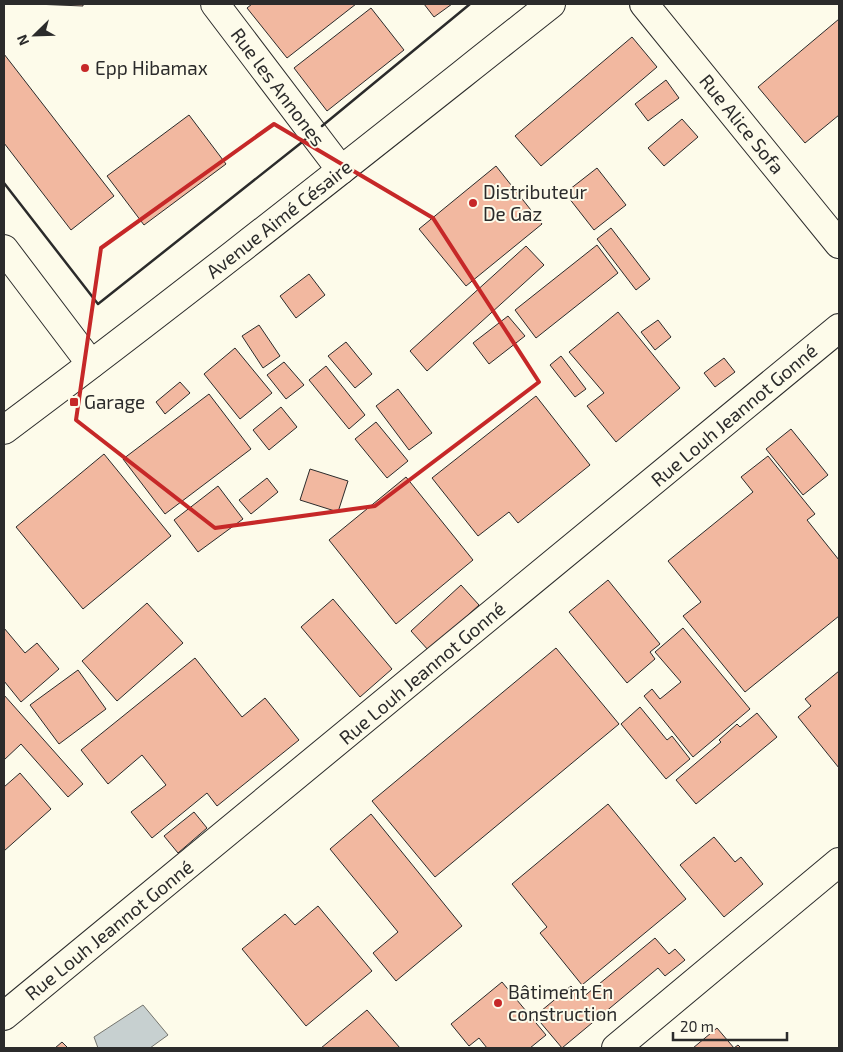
<svg xmlns="http://www.w3.org/2000/svg" width="843" height="1052" font-family="'Exo 2',sans-serif">
  <style>
    .water { fill: #c7d0d0; stroke: #74746e }
    .building { fill: #f2b8a0; stroke: #2b2b2b }
    .lines { fill: none; stroke-linecap: round; stroke-linejoin: round }
    .minor-casing { stroke: #2b2b2b; stroke-width: 30 }
    .tertiary-casing { stroke: #2b2b2b; stroke-width: 30 }
    .minor { stroke: #fdfbea; stroke-width: 28 }
    .tertiary { stroke: #fdfbea; stroke-width: 28 }
    .wall { stroke: #2b2b2b; stroke-width: 2.5 }
    .marked { fill: none; stroke: #c62828; stroke-width: 4; stroke-linejoin: round }
    .poi-dot { fill: #c62828; stroke: #fdfbea; stroke-width: 2 }
    .labels { text-anchor: middle; stroke-width: 4; stroke-linejoin: round; paint-order: stroke }
    .poi-label { font-size: 19px; fill: #2b2b2b; stroke: #fdfbea; text-anchor: start }
    .street-label { font-size: 19px; fill: #2b2b2b; stroke: #fdfbea }
  </style>
  <rect width="100%" height="100%" fill="#fdfbea"/>
  <path class="water" d="M143,1005L168,1035L150,1048H98L94,1037Z"/>
  <path class="building" d="M34,4H83V6Z
    M252,4H356L287,58L247,8Z
    M424,4H452L434,17Z
    M371,8L404,50L327,111L294,68Z
    M839,19V115L805,143L758,87Z
    M632,37L657,67L541,166L515,136Z
    M4,54L114,196L71,230L4,143Z
    M666,80L679,98L648,121L635,104Z
    M189,115L226,164L144,225L107,176Z
    M682,119L698,137L664,166L648,148Z
    M496,166L542,224L466,286L419,229Z
    M597,168L626,205L594,230L565,193Z
    M611,228L650,279L636,290L597,239Z
    M597,245L618,273L536,338L515,310Z
    M526,246L544,265L427,371L410,351Z
    M309,274L325,295L296,318L280,296Z
    M618,312L680,388L616,442L587,406L604,393L569,352Z
    M508,316L525,336L489,364L473,343Z
    M658,320L671,337L655,350L641,332Z
    M259,325L280,356L263,368L242,336Z
    M346,342L372,374L355,388L328,356Z
    M235,348L272,393L240,419L204,374Z
    M561,356L586,389L575,397L550,365Z
    M724,358L735,372L715,387L704,373Z
    M284,362L304,385L286,399L267,375Z
    M326,366L365,415L349,429L309,380Z
    M180,382L190,393L165,414L156,402Z
    M398,389L432,433L409,450L376,406Z
    M209,394L251,449L165,514L123,459Z
    M536,396L590,465L518,523L509,512L478,536L432,478Z
    M281,407L297,427L269,450L253,430Z
    M376,422L408,461L387,478L355,439Z
    M791,429L828,475L803,495L766,449Z
    M104,454L171,536L83,609L16,527Z
    M768,456L815,514L807,520L839,560V616L745,692L683,616L701,602L668,561L753,492L741,477Z
    M310,469L348,481L338,512L300,500Z
    M406,477L473,560L396,624L329,540Z
    M267,478L278,492L251,514L239,500Z
    M218,486L243,519L198,552L174,520Z
    M608,580L660,644L650,652L655,659L627,683L569,612Z
    M461,585L479,605L429,651L411,631Z
    M333,599L392,669L360,697L301,627Z
    M147,603L183,643L117,701L82,661Z
    M4,628L25,653L37,643L59,669L21,702L4,681Z
    M683,628L750,709L693,757L644,696L652,689L660,699L681,682L655,652Z
    M556,648L619,724L435,877L372,801Z
    M195,658L242,717L265,698L299,740L217,806L207,793L152,838L131,812L166,785L142,755L108,784L81,750Z
    M78,670L106,709L59,744L30,705Z
    M839,671V768L798,717L811,706L805,699Z
    M4,695L83,784L68,797L21,744L4,760Z
    M640,707L667,740L672,736L690,759L666,779L621,724Z
    M757,713L777,737L696,804L676,780L721,742L719,740L737,724L740,727Z
    M20,773L51,809L4,851V787Z
    M608,804L686,899L582,985L540,933L547,927L512,884Z
    M194,812L207,828L178,853L164,836Z
    M371,814L462,926L396,981L373,953L398,932L330,849Z
    M714,837L735,862L741,857L763,884L724,917L680,865Z
    M318,906L372,971L306,1026L242,949L285,914L295,925Z
    M655,938L669,954L675,949L685,960L665,976L658,968L562,1048L535,1016L571,986L582,998Z
    M502,982L546,1035L530,1048H487L479,1038L469,1046L451,1024Z
    M367,1010L400,1048H321Z
    M717,1028L734,1048L738,1045L741,1048H693Z
    M62,1042L68,1048H55Z"/>
  <g class="lines">
    <g class="minor-casing">
      <path id="minor" d="M215,4L341,170
        M644,4L839,244
        M4,249L91,364
        M4,1016L839,328
        M616,1048L839,862"/>
    </g>
    <g class="tertiary-casing">
      <path id="tertiary" d="M4,430C189,292 370,147 551,4"/>
    </g>
    <use href="#minor" class="minor"/>
    <use href="#tertiary" class="tertiary"/>
    <path class="wall" d="M322,126L470,4
      M4,183L98,304L306,139"/>
  </g>
  <path class="marked" d="M274,124L433,218L539,382L375,506L215,528L76,420L101,248Z"/>
  <g class="poi-dot">
    <circle cx="85" cy="68" r="5"/>
    <circle cx="473" cy="203" r="5"/>
    <rect x="69" y="397" width="10" height="10" rx="2.5"/>
    <circle cx="498" cy="1003" r="5"/>
  </g>
  <g class="labels">
    <g class="poi-label">
      <text x="95" y="75">Epp Hibamax</text>
      <text x="483" y="199">Distributeur<tspan x="483" dy="22">De Gaz</tspan></text>
      <text x="84" y="409">Garage</text>
      <text x="508" y="999">Bâtiment En<tspan x="508" dy="22">construction</tspan></text>
    </g>
    <g class="street-label">
      <text transform="translate(278 87) rotate(53)" y="7">Rue les Annones</text>
      <text transform="translate(742 124) rotate(51)" y="7">Rue Alice Sofa</text>
      <text transform="translate(279 219) rotate(-38)" y="7">Avenue Aimé Césaire</text>
      <text transform="translate(734 415) rotate(-40)" y="7">Rue Louh Jeannot Gonné</text>
      <text transform="translate(422 673) rotate(-40)" y="7">Rue Louh Jeannot Gonné</text>
      <text transform="translate(109 930) rotate(-39)" y="7">Rue Louh Jeannot Gonné</text>
    </g>
  </g>
  <rect width="843" height="1052" fill="none" stroke="#2b2b2b" stroke-width="10"/>
  <g transform="translate(35 35) rotate(247)" stroke="#fdfbea" stroke-width="4" paint-order="stroke">
  <path d="M0-4L9 19L0 12L-9 19Z" fill="#2b2b2b"/>
  <text y="-8" font-size="14" font-weight="bold" text-anchor="middle" fill="#2b2b2b">N</text>
  </g>
  <path d="M673 1032v8h114v-8" fill="none" stroke="#2b2b2b" stroke-width="2.5"/>
  <text x="680" y="1032" font-size="15" fill="#2b2b2b" stroke="#fdfbea" stroke-width="4" paint-order="stroke">20 m</text>
</svg>
